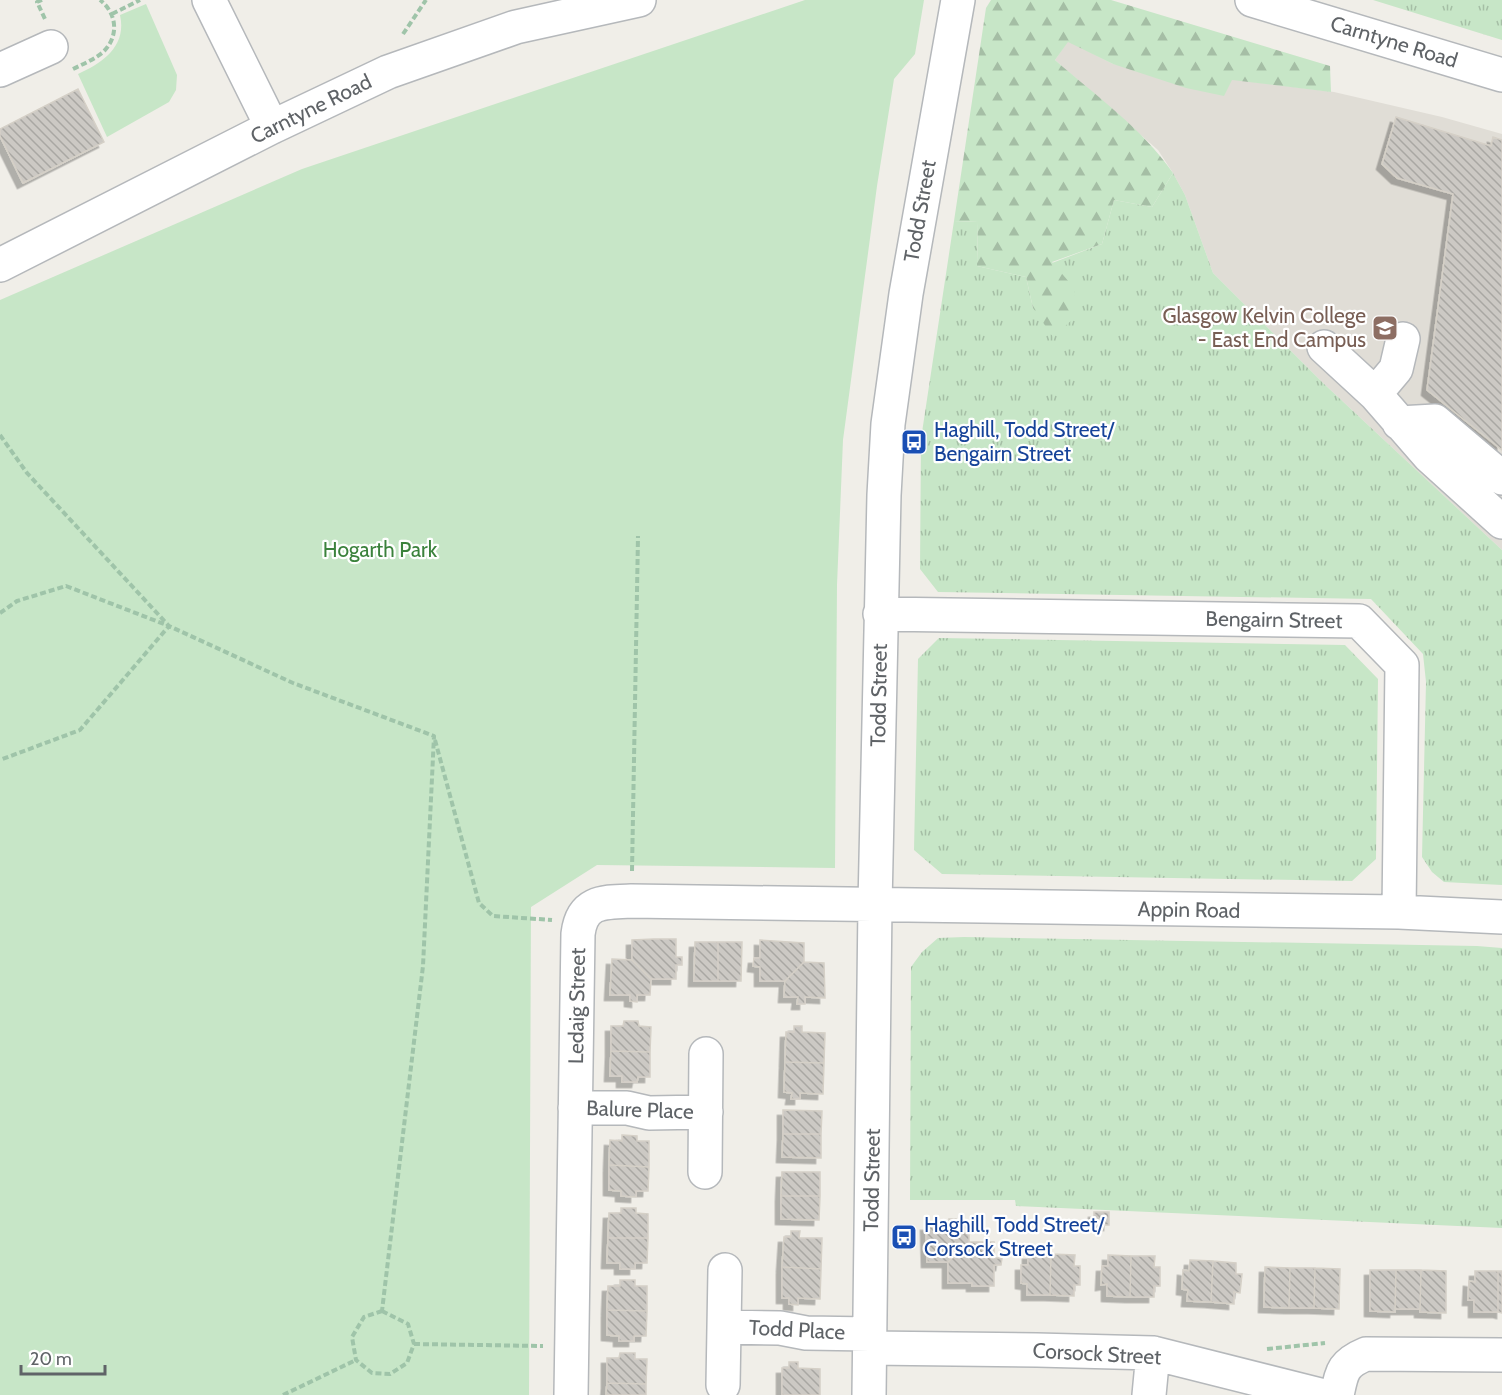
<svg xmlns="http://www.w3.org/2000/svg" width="1502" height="1395" font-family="Cabin,sans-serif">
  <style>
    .education { fill: #e0ddd6 }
    .grass { fill: url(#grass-tufts) }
    .forest { fill: url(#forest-firs) }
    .park { fill: #c7e6c7 }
    .building { fill: url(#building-back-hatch); stroke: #d5d0c7; stroke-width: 1.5; filter: url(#shadow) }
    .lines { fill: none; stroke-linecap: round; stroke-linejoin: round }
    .minor-casing { stroke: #b5b8bb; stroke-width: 36 }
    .path { stroke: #9fc4a9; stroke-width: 4; stroke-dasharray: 6 3; stroke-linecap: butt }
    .minor { stroke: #fff; stroke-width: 33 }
    .labels { text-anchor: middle; stroke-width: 4.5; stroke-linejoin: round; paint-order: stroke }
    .street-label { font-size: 21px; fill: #5f6367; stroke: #fff }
    .education-label { font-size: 21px; fill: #785e54; stroke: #fff; text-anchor: end }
    .transit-label { font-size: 21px; fill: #164399; stroke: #fff; text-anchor: start }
    .park-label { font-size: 21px; fill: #3b823c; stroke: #fff }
  </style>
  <defs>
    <pattern id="grass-tufts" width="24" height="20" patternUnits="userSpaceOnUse" patternTransform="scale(1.5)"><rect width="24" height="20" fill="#c7e6c7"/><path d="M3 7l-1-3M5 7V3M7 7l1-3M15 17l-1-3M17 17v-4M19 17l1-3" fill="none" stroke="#a5bea5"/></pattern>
    <pattern id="forest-firs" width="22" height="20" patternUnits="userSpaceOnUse" patternTransform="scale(1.5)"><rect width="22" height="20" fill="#c7e6c7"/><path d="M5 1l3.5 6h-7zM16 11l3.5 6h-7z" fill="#a5bea5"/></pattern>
    <pattern id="building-back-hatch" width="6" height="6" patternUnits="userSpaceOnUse" patternTransform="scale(1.5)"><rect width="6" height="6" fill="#ccc9c4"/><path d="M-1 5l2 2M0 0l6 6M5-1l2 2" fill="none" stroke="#a9a7a3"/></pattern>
    <filter id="shadow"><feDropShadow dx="-5.5" dy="5.5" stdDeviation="0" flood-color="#0004"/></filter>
  </defs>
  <rect width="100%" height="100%" fill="#f0eee8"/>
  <path class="education" d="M1068,41L1113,64L1334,92L1442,117L1502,134V550L1323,383L1213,273L1185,195L1173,173L1158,150L1055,60Z"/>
  <path class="grass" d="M1373,0H1502V40Z
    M1173,173L1185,195L1213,273L1323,383L1502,550V885L1444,882L1432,872L1422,857L1426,682L1423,654L1371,599L938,592L920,569L921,439L954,221L978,222L977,266L1026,277L1033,308L1052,263L1102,244L1114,200L1152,207Z
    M939,638L1345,645L1378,679L1376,859L1352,881L942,874L914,850L918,659Z
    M964,937L1477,946L1502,948V1228L1016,1206L1015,1200H910L911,967L922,952L938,938Z"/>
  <path class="forest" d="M991,0H1111L1330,66L1331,92L1232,80L1224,96L1186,88L1113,64L1068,42L1055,60C1096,96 1142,128 1173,173L1152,207L1114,200L1102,244L1052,262L1075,289L1073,319L1053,337L1033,308L1026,277L977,266L978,222L954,221L986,8Z"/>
  <path class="park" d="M805,0H924L915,54L894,79L877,186L843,440L837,585L835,868L597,865L531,907L529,1395H0V300L302,169Z
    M146,4L177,75L176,90L169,102L107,137L78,74C103,63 127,46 120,15Z"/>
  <path class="building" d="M78,89L104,142L23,183L0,136V129Z
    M1396,117L1491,146L1493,137L1502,140V450L1427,390L1453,194L1397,178L1382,164Z
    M654,939H676V957H682V965H676V979H651L632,960V940Z
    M760,940L804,943V962L785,981H760V967L753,966L754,958H760Z
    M695,942H718V981H694Z
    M718,942H742L741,981H718Z
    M612,959L632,960L651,979L650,995H637V1002L630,1001V995H610Z
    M804,962L824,963L825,998L805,997V1004H797L798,997H784L785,981Z
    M624,1021H638L639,1026L651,1027L650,1052L611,1051V1026H623Z
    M794,1026H802V1032L825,1033L824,1063L785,1062L786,1032H794Z
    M611,1051L650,1052V1077H638L637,1082H622V1076H610Z
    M785,1062L824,1063L823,1094L800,1093V1099H791L792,1093L784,1092Z
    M783,1110L822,1111L821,1134H783Z
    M783,1134H821V1158L782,1157Z
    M622,1135L637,1136V1141H649V1167L609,1165L610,1140L622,1141Z
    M609,1165L649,1167L648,1191H636V1197L621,1196V1191L609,1190Z
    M782,1172H820V1196H781Z
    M781,1196H820L819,1220L781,1219Z
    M621,1208H636V1213L648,1214V1238H608L609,1213H621Z
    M1094,1212H1109V1225H1094Z
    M949,1219H956V1226H969V1242L948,1262H927L926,1225L949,1226Z
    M791,1231H800L799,1238H822L821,1269L782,1267L784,1237H791Z
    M608,1238H648L647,1263H635V1269H620V1263H607Z
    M969,1242H994V1258H1002L1001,1265H994V1286H972V1283H948V1262Z
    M1028,1254H1051L1050,1295H1027V1284L1021,1283V1265H1028Z
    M1051,1254L1075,1255L1074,1266H1080V1285H1074V1296L1050,1295Z
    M1108,1255L1131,1256L1130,1297L1107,1296V1284L1101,1285L1102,1266H1108Z
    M1131,1256H1155L1154,1267H1160V1286H1154V1297H1130Z
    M1190,1260L1213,1261L1211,1302L1187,1301L1188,1290L1182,1289L1183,1270L1189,1271Z
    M1213,1261L1236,1263V1274H1242L1240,1293L1234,1292V1304L1211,1302Z
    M782,1267L821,1269L820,1299L798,1298V1305L789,1304V1298H782Z
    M1265,1267L1290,1268L1289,1308L1264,1307Z
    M1290,1268H1315L1314,1308H1289Z
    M1315,1268L1340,1269L1339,1309L1314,1308Z
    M1370,1270H1396L1395,1312L1370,1311Z
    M1396,1270H1421L1420,1309H1395Z
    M1421,1270L1446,1271V1313L1420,1312Z
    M1475,1271H1498V1312H1474V1300H1468L1469,1281L1475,1282Z
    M1498,1271H1502V1313L1498,1312Z
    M620,1280H635V1286H647V1311L607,1310L608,1286H620Z
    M607,1310L647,1311L646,1336H634V1341H619V1336L607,1335Z
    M620,1353H635V1359H647L646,1384L607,1383V1358H619Z
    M789,1362H798V1368L820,1369V1395H782V1368H789Z
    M607,1383L646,1384V1395H606Z"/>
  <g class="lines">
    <g class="minor-casing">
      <path id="minor" d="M209,0L272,127
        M1252,0L1502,75
        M0,70L51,47
        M0,265L272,127L388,72L516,27L639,0
        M1324,347L1375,394L1429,456L1502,522
        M1375,394L1396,369L1403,339
        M1399,423L1435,421L1502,478
        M880,614L1359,621L1402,665L1399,912
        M575,1108H627L649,1113L706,1112
        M705,1172L706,1054
        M724,1327L780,1328L806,1333L870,1334
        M870,1348L1037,1350L1153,1353L1320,1395
        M723,1385L725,1270
        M571,1395L578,934C582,901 603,902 631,901L1399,912L1502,917
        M869,1395L875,905L884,495L888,424L906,294L958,0
        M1149,1395L1153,1353
        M1337,1395C1342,1372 1342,1364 1366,1354L1502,1355"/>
    </g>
    <path class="path" d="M42,0L37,2L45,19
      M112,14L140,0
      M403,34L426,0
      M73,69C83,64 93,60 102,53C119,38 118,14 100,0
      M0,435L27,473L169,626L293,683L434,736L423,966L382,1311
      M0,613L17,601L66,586L169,626L80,730L0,760
      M435,740L479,903L493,916L552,920
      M632,871L638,536
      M382,1311L408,1324L414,1344L407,1363L390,1374L372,1373L356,1360L352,1337L364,1317Z
      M414,1344L543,1346
      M1267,1349L1325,1343
      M283,1395L356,1360"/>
    <use href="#minor" class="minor"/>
  </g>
  <defs>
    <g id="university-square" transform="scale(1.35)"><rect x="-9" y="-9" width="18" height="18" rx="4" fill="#8d6e63" stroke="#fff"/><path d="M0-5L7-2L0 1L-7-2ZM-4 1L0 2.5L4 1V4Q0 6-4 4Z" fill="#fff"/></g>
    <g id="bus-square" transform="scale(1.35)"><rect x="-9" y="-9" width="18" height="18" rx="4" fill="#1a4fb4" stroke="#fff"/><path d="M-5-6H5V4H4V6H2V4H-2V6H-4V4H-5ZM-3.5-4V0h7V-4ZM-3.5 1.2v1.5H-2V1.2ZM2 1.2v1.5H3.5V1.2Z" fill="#fff"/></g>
  </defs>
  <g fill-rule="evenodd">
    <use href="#university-square" x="1385" y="328"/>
    <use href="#bus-square" x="914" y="442"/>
    <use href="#bus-square" x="904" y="1237"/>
  </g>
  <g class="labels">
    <g class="street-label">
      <text transform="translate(1394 42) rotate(17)" y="7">Carntyne Road</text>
      <text transform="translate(311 109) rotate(-26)" y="7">Carntyne Road</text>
      <text transform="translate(920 211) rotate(-80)" y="7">Todd Street</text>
      <text transform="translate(1274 620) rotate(1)" y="7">Bengairn Street</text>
      <text transform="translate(879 695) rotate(-89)" y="7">Todd Street</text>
      <text transform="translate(1189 910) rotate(1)" y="7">Appin Road</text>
      <text transform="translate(577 1006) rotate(-89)" y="7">Ledaig Street</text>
      <text transform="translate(640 1110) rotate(2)" y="7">Balure Place</text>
      <text transform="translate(872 1180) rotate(-89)" y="7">Todd Street</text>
      <text transform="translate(797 1330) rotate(3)" y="7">Todd Place</text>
      <text transform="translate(1097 1354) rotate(3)" y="7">Corsock Street</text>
    </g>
    <g class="education-label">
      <text x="1366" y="323">Glasgow Kelvin College<tspan x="1366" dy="24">- East End Campus</tspan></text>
    </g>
    <g class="transit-label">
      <text x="934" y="437">Haghill, Todd Street/<tspan x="934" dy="24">Bengairn Street</tspan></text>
      <text x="924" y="1232">Haghill, Todd Street/<tspan x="924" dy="24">Corsock Street</tspan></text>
    </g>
    <g class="park-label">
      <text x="380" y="557">Hogarth Park</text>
    </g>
  </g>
  <path d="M21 1365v9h84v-9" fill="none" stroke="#5f6367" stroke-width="3"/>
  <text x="30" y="1365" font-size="18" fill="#5f6367" stroke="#ffffff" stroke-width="4.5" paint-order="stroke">20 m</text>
</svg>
